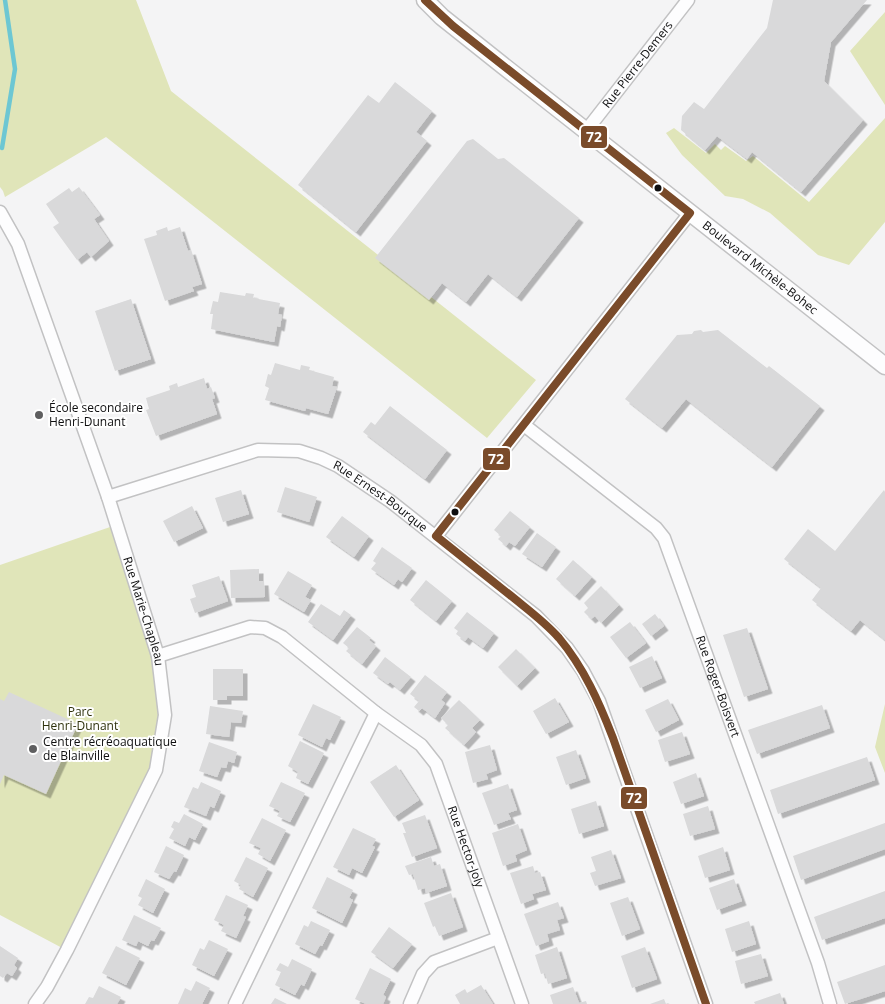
<svg xmlns="http://www.w3.org/2000/svg" width="885" height="1004" font-family="'Open Sans',sans-serif">
  <style>
    .green { fill: #e0e5b9 }
    .lines { fill: none; stroke-linecap: round; stroke-linejoin: round }
    .stream { stroke: #6dc7d3; stroke-width: 4.5 }
    .building { fill: #d9d9da; filter: url(#shadow) }
    .minor-casing { stroke: #c2c2c3; stroke-width: 15 }
    .tertiary-casing { stroke: #c2c2c3; stroke-width: 19 }
    .minor { stroke: #fdfdfe; stroke-width: 12 }
    .tertiary { stroke: #fdfdfe; stroke-width: 16 }
    .bus-1-casing { stroke: #fff; stroke-width: 11 }
    .bus-1 { stroke: #7a4b2a; stroke-width: 8 }
    .bus-dot { fill: #0f0f10; stroke: #fff; stroke-width: 2 }
    .poi-dot { fill: #5f5f60; stroke: #fff; stroke-width: 2 }
    .labels { text-anchor: middle; stroke-width: 4; stroke-linejoin: round; paint-order: stroke }
    .street-label { font-size: 12px; fill: #0f0f10; stroke: #fff }
    .poi-label { font-size: 12px; fill: #0f0f10; stroke: #fff; text-anchor: start }
    .park-label { font-size: 12px; fill: #2f320d; stroke: #fff }
    .line-badge { stroke: #fff; stroke-width: 2 }
    .badge-label { font-size: 14px; text-anchor: middle; font-weight: bold; fill: #fff }
  </style>
  <defs>
    <filter id="shadow"><feDropShadow dx="4.5" dy="4.5" stdDeviation="0" flood-color="#0004"/></filter>
  </defs>
  <rect width="100%" height="100%" fill="#f4f4f5"/>
  <path class="green" d="M0,0H136L171,91L536,380L487,438L106,137L5,197L3,191L0,187Z
    M885,12V105L850,51Z
    M885,118V222L849,265L818,255L770,213L743,199L725,196L682,155L666,133L674,128L706,153L715,144L721,150L725,146L746,161L753,156L809,202Z
    M113,526L157,657L162,712L157,765L66,950L0,915V565Z
    M885,704V773L875,747Z"/>
  <g class="lines">
    <path class="stream" d="M2,148L15,69L5,0"/>
  </g>
  <path class="building" d="M773,0H867L831,42L824,81L863,120L801,192L752,152L747,159L717,136L705,150L681,130L682,116L694,102L704,109L767,28Z
    M395,82L432,111L416,132L427,141L356,232L298,185L368,95L379,103Z
    M473,139L498,159L504,158L579,218L517,297L488,274L466,302L442,283L429,300L375,258L467,141Z
    M79,187L100,215L94,219L109,241L91,257L87,252L77,260L53,227L59,223L46,204L69,188L72,192Z
    M167,227L168,231L180,227L188,251L191,250L202,284L192,287L194,291L165,301L144,239L157,235L156,231Z
    M220,292L245,296L246,293L254,294L253,298L280,303L278,314L282,315L280,327L277,326L274,342L211,329L213,314H210L213,301L218,302Z
    M131,299L151,359L115,371L95,311Z
    M701,330L703,332L718,330L767,368L769,366L820,406L772,467L686,399L662,428L625,399L677,335L692,334L694,331Z
    M275,363L300,370L301,365L310,367L309,370L334,377L332,386L337,387L328,414L306,408L305,411L265,400L269,388L265,386L268,374L271,375Z
    M204,378L207,389L211,387L215,398L212,399L217,414L156,436L146,410L149,409L146,398L170,390L169,386L177,383L178,387Z
    M390,406L447,450L425,479L363,432L371,422L375,425Z
    M285,487L317,497L309,522L277,512Z
    M241,490L249,514L223,522L215,498Z
    M884,490L885,492V640L860,620L851,631L812,600L821,588L784,559L808,529L835,551Z
    M192,506L203,528L174,542L163,521Z
    M510,511L530,527L515,546L509,542L506,546L498,539L501,536L494,530Z
    M342,516L369,536L354,557L326,537Z
    M537,533L556,547L542,567L522,554Z
    M382,547L412,568L402,582L398,579L394,585L371,569L376,563L373,561Z
    M573,560L592,577L575,596L556,579Z
    M259,569V581H264L265,597L231,598L230,570Z
    M288,571L312,585L305,597L311,600L304,612L274,594Z
    M219,576L228,601L195,613L190,599L196,597L192,585Z
    M426,580L452,601L436,621L410,600Z
    M601,586L619,605L601,623L595,616L591,619L584,612L588,608L584,603Z
    M321,604L340,616L344,610L351,615L333,640L308,622Z
    M467,612L494,633L483,648L468,637L465,641L456,634L458,631L454,628Z
    M655,614L664,626L651,636L642,624Z
    M630,622L646,643L626,658L610,637Z
    M357,627L371,638L369,640L376,646L362,664L346,651L349,648L343,643Z
    M747,628L768,689L744,697L723,635Z
    M516,649L535,668L517,686L498,667Z
    M652,656L662,678L640,688L629,667Z
    M385,657L411,677L400,690L390,682L388,684L373,673Z
    M213,669H243V696H227V700H213Z
    M425,675L447,692L441,700L445,703L435,718L422,708L419,711L414,707L419,701L410,694Z
    M9,692L78,724L46,794L4,775L0,784V699L4,701Z
    M555,698L569,722L546,734L533,711Z
    M668,699L679,720L656,732L645,710Z
    M459,700L480,720L472,728L476,732L464,745L445,728L448,725L441,718Z
    M313,704L341,717L330,740L326,738L322,747L298,735Z
    M822,705L830,728L757,754L748,730Z
    M210,706L243,711L241,723L231,722L229,737L206,734Z
    M682,732L690,754L665,762L658,740Z
    M300,741L324,753L308,784L296,778L298,772L288,766Z
    M209,742L237,752L234,763L228,761L226,768L221,767L217,777L199,771Z
    M490,745L497,770L486,774L488,779L473,783L465,752Z
    M576,750L586,778L566,785L556,757Z
    M867,757L875,780L778,814L770,790Z
    M396,765L419,800L394,817L370,782Z
    M696,773L704,796L681,804L673,782Z
    M201,782L221,791L214,808L210,806L206,816L184,807L193,787L198,789Z
    M281,782L305,793L290,822L277,816L280,811L269,806Z
    M508,784L517,810L508,813L511,819L494,825L482,793Z
    M596,801L604,826L579,834L571,809Z
    M708,806L715,829L690,836L683,814Z
    M184,814L203,824L195,840L189,837L185,846L169,838L174,829L171,827L174,821L179,823Z
    M425,815L437,848L412,857L403,833H406L402,823Z
    M262,818L286,830L270,861L258,854L261,848L249,843Z
    M885,823V849L801,880L793,856Z
    M518,824L527,850L515,855L517,861L503,866L492,833Z
    M353,828L376,839L372,846L375,847L362,873L352,868L349,875L333,867Z
    M166,846L184,855L176,872L174,871L169,879L154,872Z
    M723,847L730,870L705,878L698,856Z
    M611,850L621,878L595,886L590,873L596,871L591,857Z
    M246,857L268,868L253,897L239,889L241,885L234,881Z
    M431,857L434,866L440,864L447,886L426,893L425,888L418,890L413,874L409,875L405,866Z
    M533,866L535,873L540,872L546,890L532,894L534,899L521,904L510,873Z
    M327,877L353,890L349,898L353,900L342,923L312,908Z
    M146,879L165,889L153,913L138,905L142,898L138,896Z
    M734,879L742,901L717,910L709,888Z
    M885,891V918L822,940L814,917Z
    M451,893L463,927L439,936L435,926L433,927L424,903Z
    M226,895L248,905L243,916L246,917L236,938L221,931L224,925L214,920Z
    M628,897L640,929L622,936L610,903Z
    M558,902L564,918L557,920L560,930L547,934L549,941L536,946L524,914Z
    M134,915L161,928L154,941L151,940L148,946L138,941L136,946L122,940Z
    M311,921L330,930L322,946L320,945L315,954L295,944L304,925L308,927Z
    M749,921L756,944L732,952L725,929Z
    M389,927L412,944L393,968L371,952Z
    M209,940L228,949L214,976L192,965L200,948L204,950Z
    M0,946L18,958L14,965L17,968L12,976L7,973L3,978L0,976Z
    M116,946L140,958L126,985L102,973Z
    M557,947L567,978L548,984L545,973L541,974L535,955Z
    M645,947L657,979L632,988L621,956Z
    M761,954L768,976L741,984L735,961Z
    M292,959L312,969L304,986L301,984L295,995L275,985L281,972L276,970L280,963L288,967Z
    M885,965V991L845,1004L837,982Z
    M370,968L391,979L383,995L386,997L383,1004H366L355,999Z
    M196,981L210,988L202,1004H178L185,988L191,991Z
    M481,985L493,1004H460L455,995L465,989L467,993Z
    M99,986L121,997L117,1004H85L89,997L93,998Z
    M573,987L579,1003L586,1001L587,1004H553L550,995Z
    M780,993L784,1004H755L754,1002Z
    M275,998L287,1004H271Z
    M664,999L666,1004H650Z"/>
  <g class="lines">
    <g class="minor-casing">
      <g id="minor">
        <path id="s1" d="M586,131L688,0"/>
        <path id="s2" d="M0,212L18,244L108,497L158,656L165,715L156,770L67,950L47,987L35,1004"/>
        <path id="s3" d="M524,425L656,528L664,538L818,963L830,1004"/>
        <path id="s4" d="M108,497L258,450L299,451L321,458L338,466L390,501L536,616L567,648L583,671L599,701L706,1004"/>
        <path d="M436,536L690,213"/>
        <path id="s5" d="M158,656L250,627L265,628L282,637L376,713L421,745L436,764L522,1004"/>
        <path d="M235,1004L376,713"/>
        <path d="M410,1004L423,974L434,962L498,938"/>
      </g>
    </g>
    <g class="tertiary-casing">
      <g id="tertiary">
        <path id="s6" d="M425,0L442,17L501,64L885,366"/>
      </g>
    </g>
    <use href="#minor" class="minor"/>
    <use href="#tertiary" class="tertiary"/>
    <g class="bus-1-casing">
      <path id="bus-1" d="M425,0L453,26L690,213L436,536C461,556 486,576 510,595C527,609 545,622 559,638C584,668 599,702 613,738L706,1004"/>
    </g>
    <use href="#bus-1" class="bus-1"/>
  </g>
  <g class="bus-dot">
    <circle cx="658" cy="188" r="4.5"/>
    <circle cx="455" cy="512" r="4.5"/>
  </g>
  <g class="poi-dot">
    <circle cx="39" cy="415" r="5"/>
    <circle cx="33" cy="749" r="5"/>
  </g>
  <g class="labels">
    <g class="street-label">
      <text dy="4" stroke="none"><textPath href="#s1" startOffset="84">Rue Pierre-Demers</textPath></text>
      <text dy="4" stroke="none"><textPath href="#s6" startOffset="429">Boulevard Michèle-Bohec</textPath></text>
      <text dy="4" stroke="none"><textPath href="#s4" startOffset="292">Rue Ernest-Bourque</textPath></text>
      <text dy="4" stroke="none"><textPath href="#s2" startOffset="425">Rue Marie-Chapleau</textPath></text>
      <text dy="4" stroke="none"><textPath href="#s3" startOffset="338">Rue Roger-Boisvert</textPath></text>
      <text dy="4" stroke="none"><textPath href="#s5" startOffset="419">Rue Hector-Joly</textPath></text>
    </g>
    <g class="poi-label">
      <text x="49" y="412">École secondaire<tspan x="49" dy="14">Henri-Dunant</tspan></text>
      <text x="43" y="746">Centre récréoaquatique<tspan x="43" dy="14">de Blainville</tspan></text>
    </g>
    <g class="park-label">
      <text x="80" y="716">Parc<tspan x="80" dy="14">Henri-Dunant</tspan></text>
    </g>
  </g>
  <g class="line-badge">
    <rect x="580" y="125" width="28" height="24" rx="5" fill="#7a4b2a"/>
    <rect x="482" y="447" width="29" height="24" rx="5" fill="#7a4b2a"/>
    <rect x="620" y="786" width="28" height="24" rx="5" fill="#7a4b2a"/>
  </g>
  <g class="badge-label">
    <text x="594" y="142">72</text>
    <text x="496" y="464">72</text>
    <text x="634" y="803">72</text>
  </g>
</svg>
